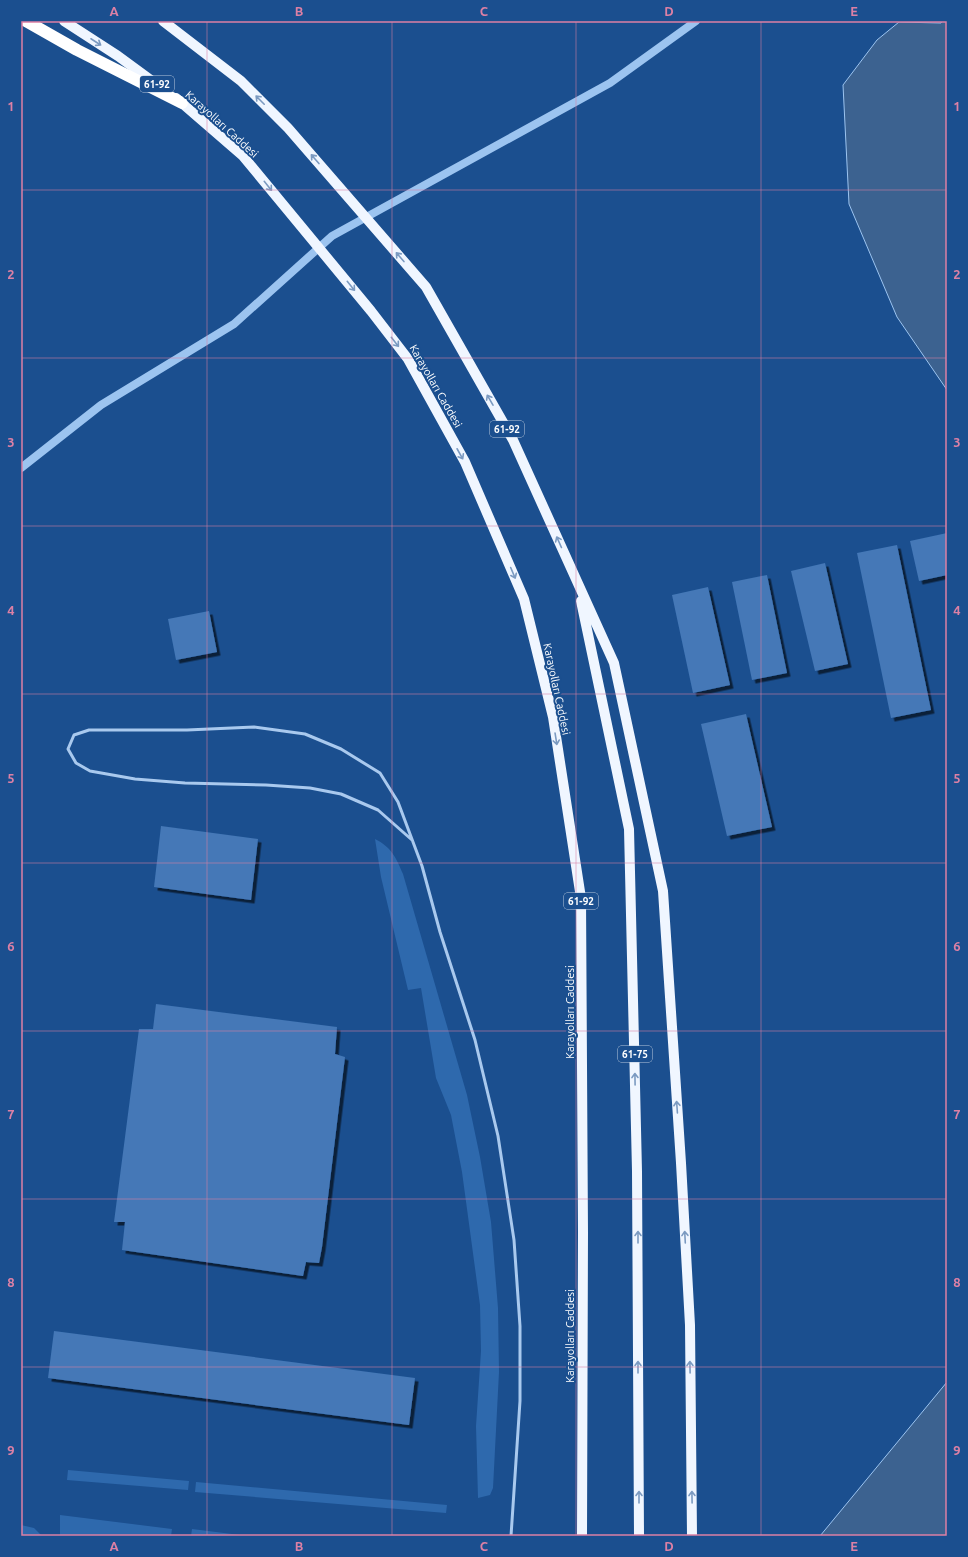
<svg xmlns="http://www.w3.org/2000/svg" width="968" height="1557" font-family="Ubuntu,sans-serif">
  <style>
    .green { fill: #2e69ad }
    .water { fill: #3c6290; stroke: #9cc4f0 }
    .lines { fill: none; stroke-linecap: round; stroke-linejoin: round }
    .stream { stroke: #9cc4f0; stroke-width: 8 }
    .building { fill: #4478b7; filter: url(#shadow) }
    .lane { stroke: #a9c9ee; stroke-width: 3 }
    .primary { stroke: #f0f6ff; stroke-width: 10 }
    .highway { stroke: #fff; stroke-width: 12 }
    .oneway { stroke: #7b9ac1 }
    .grid { fill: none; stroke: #dd80a5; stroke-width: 1; stroke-opacity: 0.55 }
    .labels { text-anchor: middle; stroke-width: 4; stroke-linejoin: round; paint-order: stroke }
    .shield { fill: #1b4f8f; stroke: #bbcadd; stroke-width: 1 }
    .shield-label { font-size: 10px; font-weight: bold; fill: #fff }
    .street-label { font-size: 11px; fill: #fff; stroke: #1b4f8f }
    .neatline { fill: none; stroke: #dd80a5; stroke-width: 1.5 }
    .grid-label { font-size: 13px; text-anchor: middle; font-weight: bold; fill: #dd80a5 }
  </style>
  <defs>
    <filter id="shadow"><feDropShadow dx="3.5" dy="3.5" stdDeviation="0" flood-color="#0009"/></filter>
  </defs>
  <rect width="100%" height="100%" fill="#1b4f8f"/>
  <path class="green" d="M375,839C391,847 396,857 403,874L467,1095L480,1157L491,1222L498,1308L499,1372L493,1488L490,1495L478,1498L476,1426L481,1351L480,1305L462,1172L451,1115L436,1078L421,988L408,990L381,877Z
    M68,1470L189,1481L188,1490L67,1480Z
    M196,1482L447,1505L446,1513L195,1492Z
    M60,1515L172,1529L171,1536H60Z
    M21,1525L34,1528L42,1536H21Z
    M192,1529L248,1536H191Z"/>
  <path class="water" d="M942,21H947V390L897,317L849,204L843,85L877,40L899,22L941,23Z
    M947,1382V1536H820Z"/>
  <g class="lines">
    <path class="stream" d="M21,468L101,405L234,324L332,236L610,83L696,21"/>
  </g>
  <path class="building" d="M947,533V575L919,581L910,541Z
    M897,545L931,710L891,718L857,553Z
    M825,563L848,664L815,671L791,571Z
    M767,575L787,673L752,680L732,582Z
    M708,587L730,685L693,693L672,595Z
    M209,611L217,652L176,660L168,619Z
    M746,714L772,827L727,836L701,724Z
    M161,826L258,839L251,900L154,887Z
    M156,1004L337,1027L335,1054L345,1057L322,1247L319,1263L306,1262L303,1276L122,1250L125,1222H114L139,1029H153Z
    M54,1331L415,1378L409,1425L48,1378Z"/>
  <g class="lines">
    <path class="lane" d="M412,840L378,810L341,794L310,788L266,785L185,783L135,779L90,771L76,763L68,749L74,735L89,730H187L254,727L305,734L341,749L380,773L398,802L422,866L440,932L475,1040L498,1136L514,1240L520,1326V1401L511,1536"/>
    <path class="primary" d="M64,21L118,56L163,89
      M163,21L241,81L288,128L426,287L513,440L614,663L663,891L681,1163L690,1325L692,1536
      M176,98L243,156L371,311L408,359L465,462L524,599L553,717L581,898L583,1232L582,1536
      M581,601L629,829L637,1171L639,1536"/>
    <path class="highway" d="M26,21L77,50L182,103"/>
  </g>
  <defs><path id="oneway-shaft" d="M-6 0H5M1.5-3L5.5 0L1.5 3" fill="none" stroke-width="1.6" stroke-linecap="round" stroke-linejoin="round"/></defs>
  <g class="oneway">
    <use href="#oneway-shaft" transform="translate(96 42) rotate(33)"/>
    <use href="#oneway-shaft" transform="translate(260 100) rotate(-135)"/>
    <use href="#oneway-shaft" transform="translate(315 159) rotate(-131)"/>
    <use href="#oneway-shaft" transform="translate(268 186) rotate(51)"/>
    <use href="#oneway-shaft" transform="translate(400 257) rotate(-131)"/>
    <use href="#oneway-shaft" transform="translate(351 286) rotate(51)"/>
    <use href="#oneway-shaft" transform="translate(395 342) rotate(52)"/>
    <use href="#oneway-shaft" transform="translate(490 400) rotate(-120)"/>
    <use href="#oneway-shaft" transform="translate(460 454) rotate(61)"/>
    <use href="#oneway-shaft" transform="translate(559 542) rotate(-114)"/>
    <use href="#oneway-shaft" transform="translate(513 573) rotate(67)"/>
    <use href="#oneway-shaft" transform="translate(556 739) rotate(81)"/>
    <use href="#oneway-shaft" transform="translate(635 1079) rotate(-91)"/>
    <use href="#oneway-shaft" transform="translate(677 1107) rotate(-94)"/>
    <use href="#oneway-shaft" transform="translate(638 1237) rotate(-90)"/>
    <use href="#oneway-shaft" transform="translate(685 1237) rotate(-93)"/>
    <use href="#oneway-shaft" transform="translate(638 1367) rotate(-90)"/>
    <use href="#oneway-shaft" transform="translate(690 1367) rotate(-91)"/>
    <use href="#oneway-shaft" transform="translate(639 1497) rotate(-90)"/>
    <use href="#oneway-shaft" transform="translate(692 1497) rotate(-91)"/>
  </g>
  <path class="grid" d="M207,21V1536M392,21V1536M576,21V1536M761,21V1536M21,190H947M21,358H947M21,526H947M21,694H947M21,863H947M21,1031H947M21,1199H947M21,1367H947"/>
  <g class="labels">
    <g class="shield">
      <rect x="140" y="76" width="34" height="16" rx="3"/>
      <rect x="490" y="421" width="34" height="16" rx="3"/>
      <rect x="564" y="893" width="34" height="16" rx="3"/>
      <rect x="618" y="1046" width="34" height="16" rx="3"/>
    </g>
    <g class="shield-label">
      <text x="157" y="88">61-92</text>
      <text x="507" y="433">61-92</text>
      <text x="581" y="905">61-92</text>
      <text x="635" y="1058">61-75</text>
    </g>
    <g class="street-label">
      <text transform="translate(222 124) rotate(42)" y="4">Karayolları Caddesi</text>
      <text transform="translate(436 386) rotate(60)" y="4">Karayolları Caddesi</text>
      <text transform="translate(557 689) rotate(78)" y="4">Karayolları Caddesi</text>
      <text transform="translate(570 1012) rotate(-90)" y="4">Karayolları Caddesi</text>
      <text transform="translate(570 1336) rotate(-90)" y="4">Karayolları Caddesi</text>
    </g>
  </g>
  <rect width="968" height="1557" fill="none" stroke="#1b4f8f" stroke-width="44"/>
  <rect x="22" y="22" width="924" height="1513" class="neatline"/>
  <g class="grid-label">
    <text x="114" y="16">A</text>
    <text x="299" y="16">B</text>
    <text x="484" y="16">C</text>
    <text x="669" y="16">D</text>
    <text x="854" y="16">E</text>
    <text x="11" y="111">1</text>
    <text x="957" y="111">1</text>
    <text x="11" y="279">2</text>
    <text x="957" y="279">2</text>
    <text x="11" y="447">3</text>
    <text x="957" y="447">3</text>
    <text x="11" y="615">4</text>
    <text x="957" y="615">4</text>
    <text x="11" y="783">5</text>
    <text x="957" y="783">5</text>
    <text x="11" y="951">6</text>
    <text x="957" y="951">6</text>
    <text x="11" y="1119">7</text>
    <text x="957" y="1119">7</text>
    <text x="11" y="1287">8</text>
    <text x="957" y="1287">8</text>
    <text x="11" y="1455">9</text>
    <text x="957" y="1455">9</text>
    <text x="114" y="1551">A</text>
    <text x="299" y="1551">B</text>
    <text x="484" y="1551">C</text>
    <text x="669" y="1551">D</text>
    <text x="854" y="1551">E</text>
  </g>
</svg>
